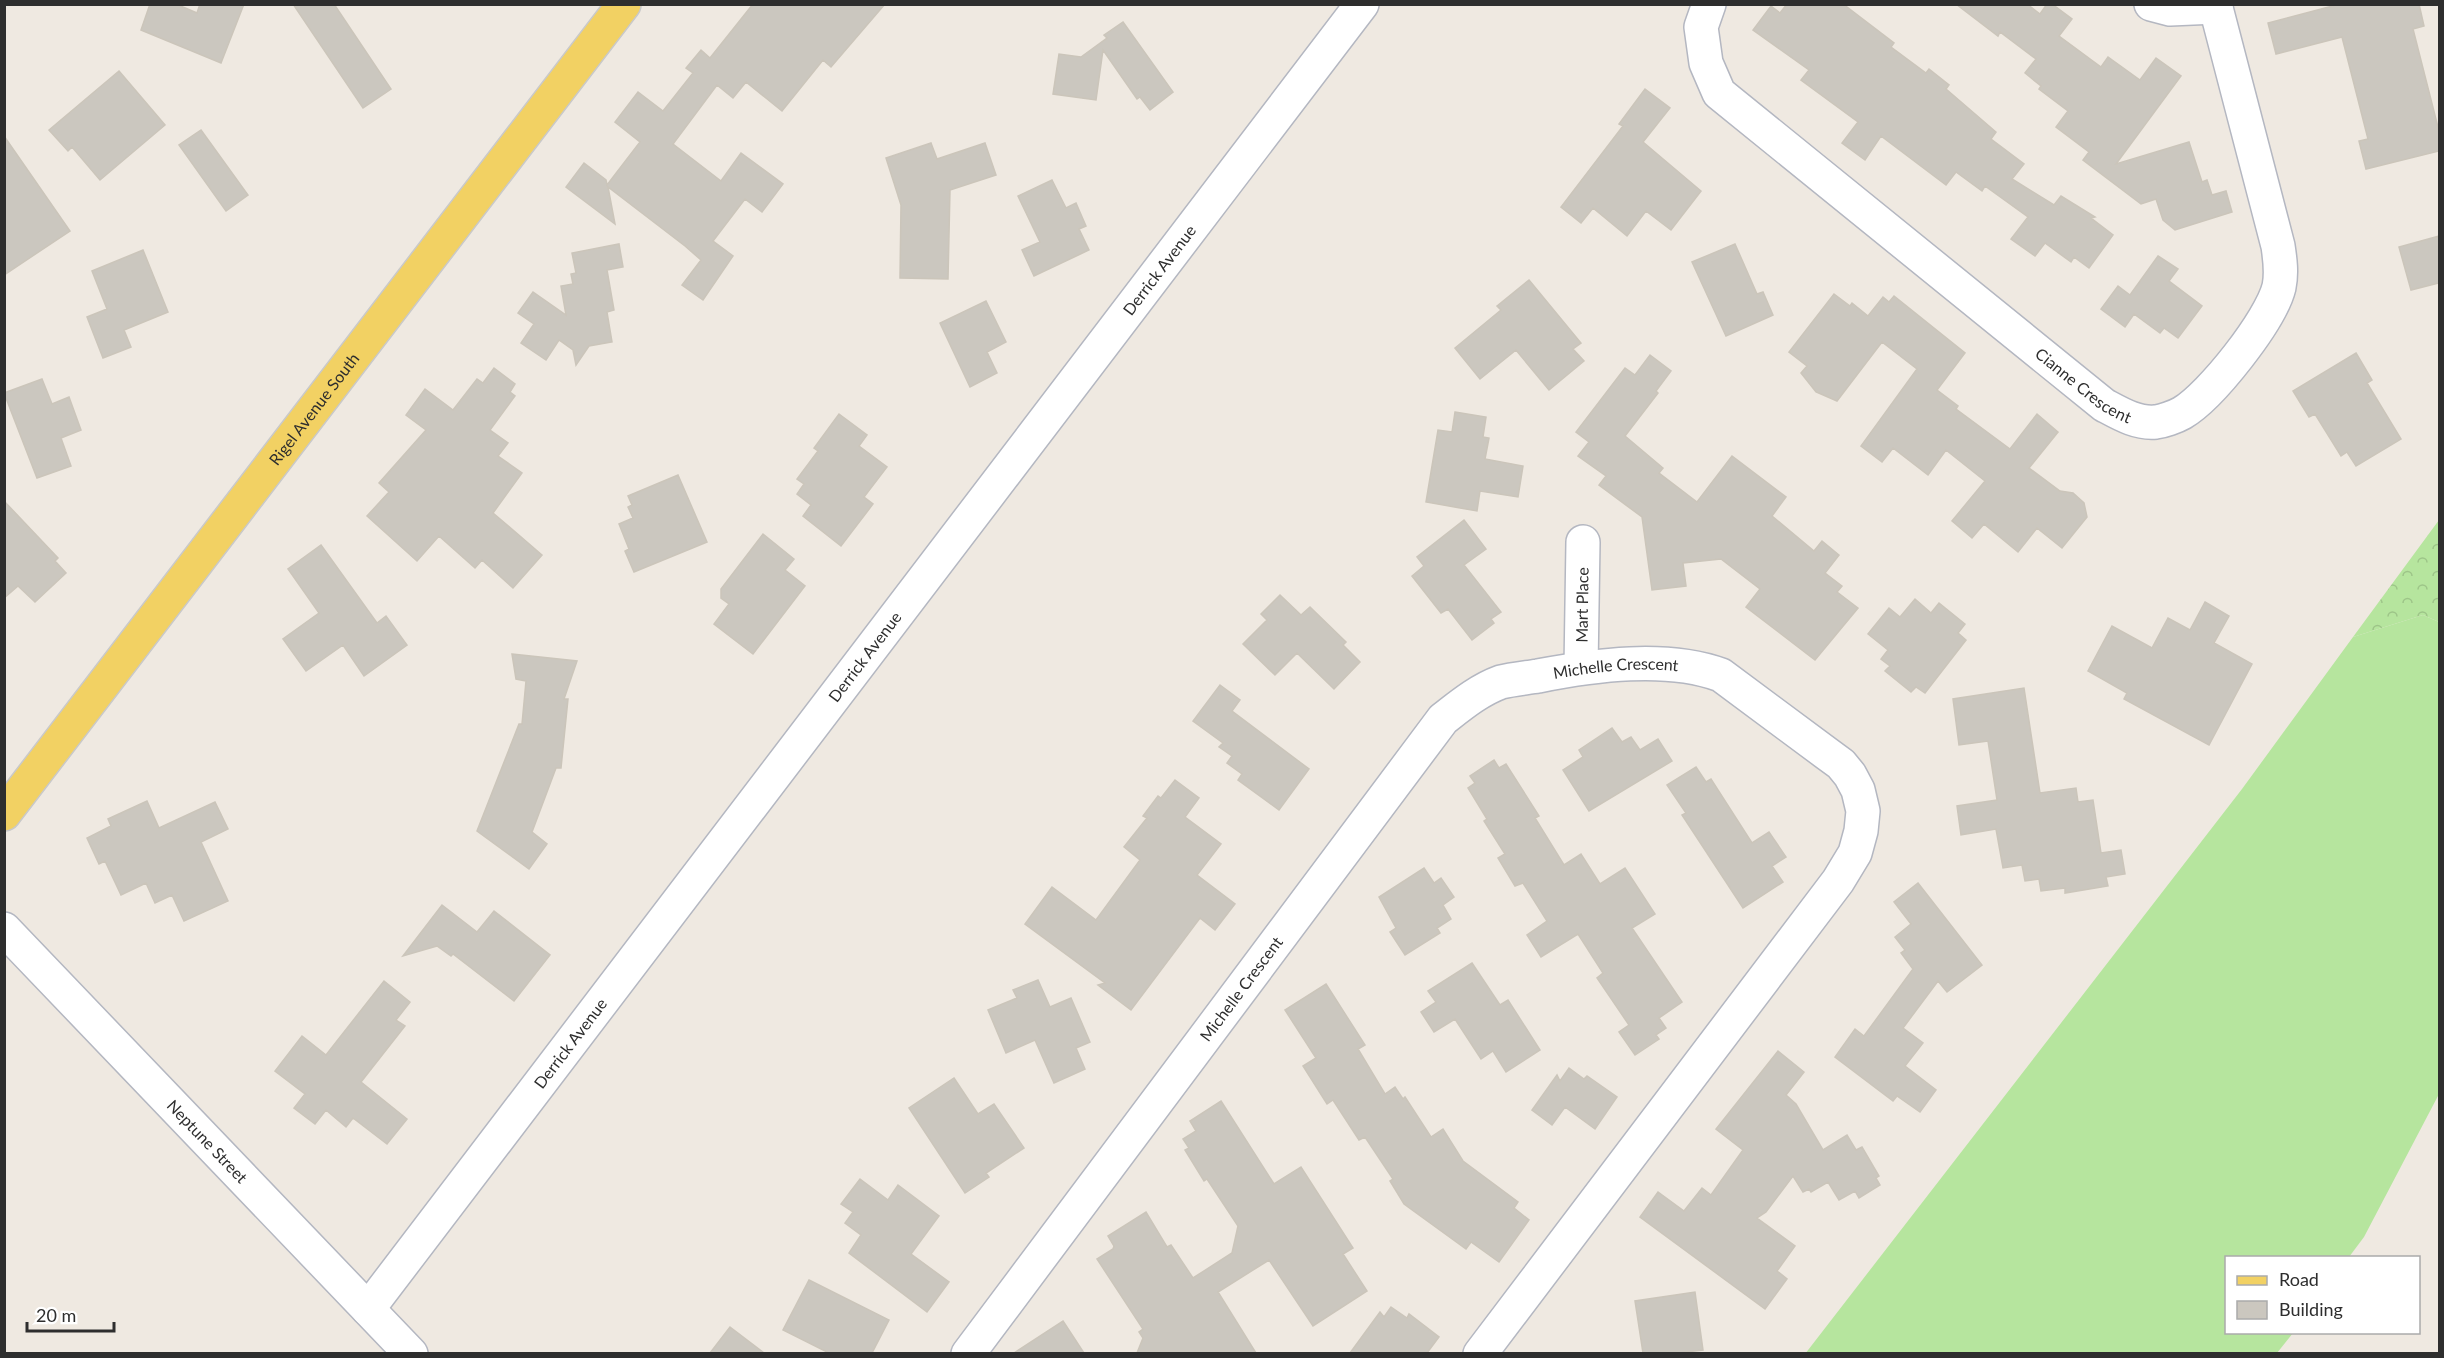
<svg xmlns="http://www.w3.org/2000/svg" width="2444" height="1358" font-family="Lato,sans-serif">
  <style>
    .grass { fill: #b6e59e }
    .park { fill: url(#park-crowns) }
    .building { fill: #cbc7bf; stroke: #cbc5ba; stroke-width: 1.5 }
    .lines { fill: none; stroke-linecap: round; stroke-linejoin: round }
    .minor-casing { stroke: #b4b7c1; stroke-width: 36 }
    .major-casing { stroke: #c9c9c9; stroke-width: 36 }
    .minor { stroke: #fff; stroke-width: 33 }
    .major { stroke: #f2d163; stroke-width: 33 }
    .labels { text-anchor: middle; stroke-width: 5; stroke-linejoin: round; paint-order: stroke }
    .street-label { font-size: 16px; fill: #2e2e2e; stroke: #fff }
  </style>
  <defs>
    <pattern id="park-crowns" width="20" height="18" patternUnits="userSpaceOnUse" patternTransform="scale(1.5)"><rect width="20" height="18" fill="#b6e59e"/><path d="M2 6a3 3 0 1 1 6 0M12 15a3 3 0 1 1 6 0" fill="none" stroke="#9dc588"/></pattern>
  </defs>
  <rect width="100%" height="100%" fill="#efe9e1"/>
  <path class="grass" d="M2423,615L2439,622V1094L2364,1237L2349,1257L2226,1258V1332L2293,1333L2277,1353L1805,1354L2242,789L2353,637Z"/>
  <path class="park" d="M2439,520V622L2423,615L2353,637Z"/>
  <path class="building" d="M150,4H176L197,13L200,4H244L221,63L141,30Z
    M293,4H334L391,89L363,108Z
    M753,4H885L831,67L823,60L782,111L746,82L733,98L717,85L673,144L721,181L741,153L783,184L762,212L745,199L713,241L733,256L703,300L682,285L701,260L685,246L608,187L615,224L566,187L584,163L606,180L607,185L640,142L615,122L638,92L663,111L693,73L686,68L701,50L710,58Z
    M1787,4H1843L1894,43L1891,47L1926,73L1929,69L1949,85L1946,89L1996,132L1991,139L2024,164L2012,179L2054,205L2061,196L2095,217L2091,218L2113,235L2089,268L2074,257L2071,262L2045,243L2035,256L2011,239L2028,217L1985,186L1982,191L1956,172L1946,185L1881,136L1865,160L1842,143L1858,122L1801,80L1809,70L1753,30L1771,6L1780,13Z
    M1956,4H2027L2040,14L2047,4H2052L2072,19L2059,36L2101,67L2108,57L2140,80L2156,58L2181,76L2116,164L2189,142L2202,182L2207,180L2212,195L2226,191L2232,212L2175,230L2163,220L2156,199L2141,204L2083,160L2089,152L2056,127L2068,111L2039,89L2041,86L2025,73L2036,59L2000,32L1998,36Z
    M2340,4H2419L2424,26L2413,29L2439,131V151L2366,169L2359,141L2368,139L2342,37L2276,54L2268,23Z
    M1123,22L1173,92L1150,110L1140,97L1137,99L1103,50L1096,100L1053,94L1059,54L1081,57L1107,38L1104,35Z
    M119,71L165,125L100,180L72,147L68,151L49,130Z
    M1645,89L1670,108L1643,142L1701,191L1671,230L1646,211L1627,236L1593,208L1581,223L1561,207L1623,126L1619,124Z
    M201,130L248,195L226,211L179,145Z
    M4,136L70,231L4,275Z
    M931,143L937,159L985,143L996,175L950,190L948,279L900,278L901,205L886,158Z
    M1052,180L1066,208L1076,203L1086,226L1079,229L1089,250L1034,276L1022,250L1040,242L1018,196Z
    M2439,236V283L2411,290L2399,247Z
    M619,244L623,267L607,270L614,310L607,312L612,342L589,346L576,365L573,350L559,340L546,360L521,343L534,324L518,313L533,292L566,315L561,286L573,284L571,274L576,273L572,253Z
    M1735,244L1757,294L1763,292L1773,315L1726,336L1692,262Z
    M143,250L168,312L124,330L131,347L103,358L87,317L107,309L92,271Z
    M2158,256L2178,269L2169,281L2202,306L2178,338L2164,328L2160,333L2134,314L2125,327L2101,309L2118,286L2130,295Z
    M1529,280L1581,343L1573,349L1584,361L1549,390L1516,350L1480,379L1455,348L1501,310L1497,306Z
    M1834,294L1850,306L1852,303L1868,316L1883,297L1889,302L1894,296L1965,353L1937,390L1958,406L1956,409L2010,449L2037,414L2058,432L2029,468L2060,491L2073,493L2084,503L2087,517L2062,548L2037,528L2018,552L1984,524L1972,538L1952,521L1985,481L1946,450L1928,475L1893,448L1882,462L1861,446L1917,369L1882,342L1837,401L1816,392L1801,373L1807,366L1789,352Z
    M986,301L1006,342L987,352L997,373L970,387L940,323Z
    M2356,353L2372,380L2367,383L2401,439L2356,466L2347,452L2341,456L2315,414L2309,417L2293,391Z
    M1650,355L1671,371L1656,391L1658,393L1625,436L1663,468L1659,473L1697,502L1732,456L1786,497L1772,516L1814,551L1822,541L1839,555L1825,573L1842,586L1837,592L1858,608L1815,660L1746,607L1760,589L1721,559L1683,563L1686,586L1652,590L1642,517L1599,485L1606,476L1578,456L1589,442L1576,432L1625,368L1635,375Z
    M494,368L515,384L510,392L515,396L490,430L508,443L498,456L522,473L493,513L542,555L513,588L482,560L475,568L439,536L417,561L367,516L389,492L379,483L426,430L406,415L425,389L453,410L477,379L483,383Z
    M42,379L52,404L69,397L81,430L61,438L71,466L37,478L4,393Z
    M1455,412L1486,417L1483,437L1489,438L1485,459L1523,466L1518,497L1480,491L1477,511L1426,502L1438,430L1452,432Z
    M839,414L867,435L859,446L887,467L864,497L873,504L841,546L803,516L811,505L797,494L804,484L797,479L818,451L814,448Z
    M678,475L707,542L634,572L625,551L629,549L619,524L633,518L628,507L632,505L628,496Z
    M4,501L58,558L55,561L66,573L35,602L18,586L4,598Z
    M1464,520L1486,549L1464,565L1501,612L1491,619L1494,623L1472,640L1448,609L1441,613L1412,576L1424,566L1417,557Z
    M763,534L794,559L785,570L805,586L753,654L714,624L729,604L721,598V589Z
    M321,545L377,623L386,616L407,645L364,676L343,645L306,671L283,639L319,613L288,569Z
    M1280,595L1301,615L1310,607L1346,642L1343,645L1360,662L1334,689L1297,653L1275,675L1243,644L1267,620L1261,614Z
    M1915,599L1931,613L1939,603L1965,624L1958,633L1966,640L1925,693L1916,687L1911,692L1885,671L1890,666L1881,659L1888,650L1868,634L1889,608L1900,617Z
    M2205,602L2229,616L2214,643L2252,664L2209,745L2124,699L2127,693L2088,671L2112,626L2152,648L2168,618L2190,630Z
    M512,654L577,661L564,699H568L561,768H556L532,832L547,844L529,869L477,831L519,724H522L526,681L516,679Z
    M1220,685L1240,700L1232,711L1309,769L1279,810L1238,780L1242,774L1227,763L1232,756L1219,747L1223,743L1193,721Z
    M2024,688L2040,793L2076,788L2078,802L2093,800L2101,853L2121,850L2125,874L2106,877L2108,886L2065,893V888L2041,891L2039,879L2025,881L2022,865L2003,868L1996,829L1961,835L1957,806L1997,800L1988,741L1959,745L1953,699Z
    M1612,728L1622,742L1631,737L1640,750L1658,739L1672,761L1589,811L1563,770L1583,757L1579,750Z
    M1494,760L1499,768L1506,764L1539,816L1535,818L1564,865L1581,854L1600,884L1625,868L1655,914L1632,928L1682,1002L1659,1018L1666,1028L1656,1035L1659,1039L1635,1055L1619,1032L1629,1025L1597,978L1603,973L1578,934L1541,957L1527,935L1547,921L1523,883L1515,886L1498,858L1505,854L1484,821L1487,819L1468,788L1475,783L1470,776Z
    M1696,767L1706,782L1711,779L1752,843L1769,832L1786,857L1772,866L1783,882L1743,908L1682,815L1686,813L1667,785Z
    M1175,780L1199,798L1185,817L1221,844L1197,875L1235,904L1215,930L1200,918L1131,1010L1098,985L1105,983L1025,924L1052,887L1096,920L1140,860L1124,847L1147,818L1143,816L1158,796L1161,798Z
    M147,801L159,828L215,802L228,829L201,842L228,901L184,921L172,895L155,903L146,883L121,895L105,861L99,864L87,838L111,826L108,819Z
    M1424,868L1434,883L1441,878L1454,897L1443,905L1451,919L1437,928L1440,933L1405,955L1390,932L1396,928L1379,897Z
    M1918,883L1982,965L1947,992L1938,981L1903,1028L1923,1043L1905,1066L1936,1090L1920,1112L1897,1096L1893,1101L1835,1057L1855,1029L1864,1036L1913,969L1901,953L1905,950L1895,937L1911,924L1894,902Z
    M442,905L477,932L494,911L550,955L514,1001L453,954L451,956L437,946L403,956Z
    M1472,963L1500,1005L1508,1000L1540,1050L1506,1072L1493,1051L1481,1059L1455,1019L1434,1032L1421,1012L1436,1002L1428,991Z
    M1038,980L1050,1007L1071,998L1090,1042L1076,1048L1085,1069L1054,1083L1035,1040L1006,1053L988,1010L1017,998L1013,990Z
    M384,981L410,1002L396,1020L405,1026L361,1082L407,1119L387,1144L353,1118L346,1127L326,1110L315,1124L294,1108L305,1094L275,1071L302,1036L326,1055Z
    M1326,984L1365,1045L1358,1049L1385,1094L1395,1087L1403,1099L1405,1097L1431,1137L1443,1129L1463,1161L1518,1202L1514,1208L1529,1220L1499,1262L1471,1242L1466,1249L1404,1204L1390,1181L1393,1179L1365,1137L1359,1140L1333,1100L1327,1104L1303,1066L1316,1058L1285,1010Z
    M1778,1051L1804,1072L1786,1095L1796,1104L1823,1150L1847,1135L1856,1150L1862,1147L1879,1176L1876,1178L1880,1185L1859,1198L1855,1191L1839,1200L1828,1182L1811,1192L1809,1189L1803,1192L1793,1176L1766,1212L1757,1218L1795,1246L1777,1271L1787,1279L1765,1309L1640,1217L1658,1192L1684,1211L1702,1188L1711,1195L1743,1150L1716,1129Z
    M1569,1068L1584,1079L1587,1076L1617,1097L1595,1129L1565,1107L1552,1125L1532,1110L1557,1075L1560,1081Z
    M954,1078L978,1114L994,1104L1024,1148L986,1173L989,1177L965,1193L909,1108Z
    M1221,1101L1274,1184L1301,1167L1353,1248L1343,1254L1367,1291L1313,1326L1269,1260L1218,1292L1256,1353H1137L1143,1338L1139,1332L1143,1329L1097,1259L1113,1249L1114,1246L1108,1236L1146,1212L1167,1247L1171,1245L1193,1278L1232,1253L1238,1226L1207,1179L1204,1181L1185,1150L1189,1148L1183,1139L1196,1131L1190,1121Z
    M860,1179L888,1200L898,1185L939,1216L911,1254L949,1282L927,1312L849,1253L861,1235L845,1223L853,1212L841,1204Z
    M809,1280L889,1320L872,1353H829L783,1330Z
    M1695,1292L1703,1350L1677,1353H1643L1635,1301Z
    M1391,1307L1407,1318L1409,1314L1439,1337L1427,1353H1350L1380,1312L1384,1317Z
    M1063,1321L1084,1353H1014Z
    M730,1327L764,1353H710Z"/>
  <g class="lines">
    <g class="minor-casing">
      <g id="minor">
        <path id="s1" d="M1709,4L1701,27L1706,63L1719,93L2104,405C2119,413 2137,424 2156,422C2163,421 2175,417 2182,413C2211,396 2271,320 2279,287C2282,273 2280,259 2278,246L2215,4"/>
        <path d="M2151,4L2170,9L2216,7"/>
        <path id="s2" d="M1581,668L1583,542"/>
        <path id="s3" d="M4,929L411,1354"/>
        <path id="s4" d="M368,1309L1362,4"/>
        <path id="s5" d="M968,1354L1443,719C1461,705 1479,690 1501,682C1513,679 1526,678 1538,676C1594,665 1666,655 1721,675L1826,753L1841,764L1850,775L1858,790L1863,811L1861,831L1855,853L1838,881L1480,1354"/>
      </g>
    </g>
    <g class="major-casing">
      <g id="major">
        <path id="s6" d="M4,814L624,4"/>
      </g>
    </g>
    <use href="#minor" class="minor"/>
    <use href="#major" class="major"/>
  </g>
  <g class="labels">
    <g class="street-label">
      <text dy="6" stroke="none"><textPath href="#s4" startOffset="1306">Derrick Avenue</textPath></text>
      <text dy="6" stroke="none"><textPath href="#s1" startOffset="561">Cianne Crescent</textPath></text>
      <text dy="6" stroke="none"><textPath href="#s6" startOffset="510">Rigel Avenue South</textPath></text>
      <text dy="6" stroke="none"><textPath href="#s2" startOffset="63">Mart Place</textPath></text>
      <text dy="6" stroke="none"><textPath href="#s4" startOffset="820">Derrick Avenue</textPath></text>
      <text dy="6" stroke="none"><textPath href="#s5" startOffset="978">Michelle Crescent</textPath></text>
      <text dy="6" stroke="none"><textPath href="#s5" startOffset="456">Michelle Crescent</textPath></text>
      <text dy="6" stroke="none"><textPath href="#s4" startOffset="334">Derrick Avenue</textPath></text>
      <text dy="6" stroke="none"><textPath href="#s3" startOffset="294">Neptune Street</textPath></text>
    </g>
  </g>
  <rect width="2444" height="1358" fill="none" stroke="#2e2e2e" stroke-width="12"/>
  <rect x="2225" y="1256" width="195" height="78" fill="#ffffff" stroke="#ababab" stroke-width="1.5"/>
  <rect x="2237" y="1276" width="30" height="9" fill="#f2d163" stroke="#ababab" stroke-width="1.5"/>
  <text x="2279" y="1286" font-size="18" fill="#2e2e2e">Road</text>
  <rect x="2237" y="1301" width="30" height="18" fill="#cbc7bf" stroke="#ababab" stroke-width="1.5"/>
  <text x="2279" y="1316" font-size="18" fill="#2e2e2e">Building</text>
  <path d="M27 1322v9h87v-9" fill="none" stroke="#2e2e2e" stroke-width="3"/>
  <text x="36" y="1322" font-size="18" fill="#2e2e2e" stroke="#ffffff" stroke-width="4.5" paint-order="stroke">20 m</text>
</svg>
